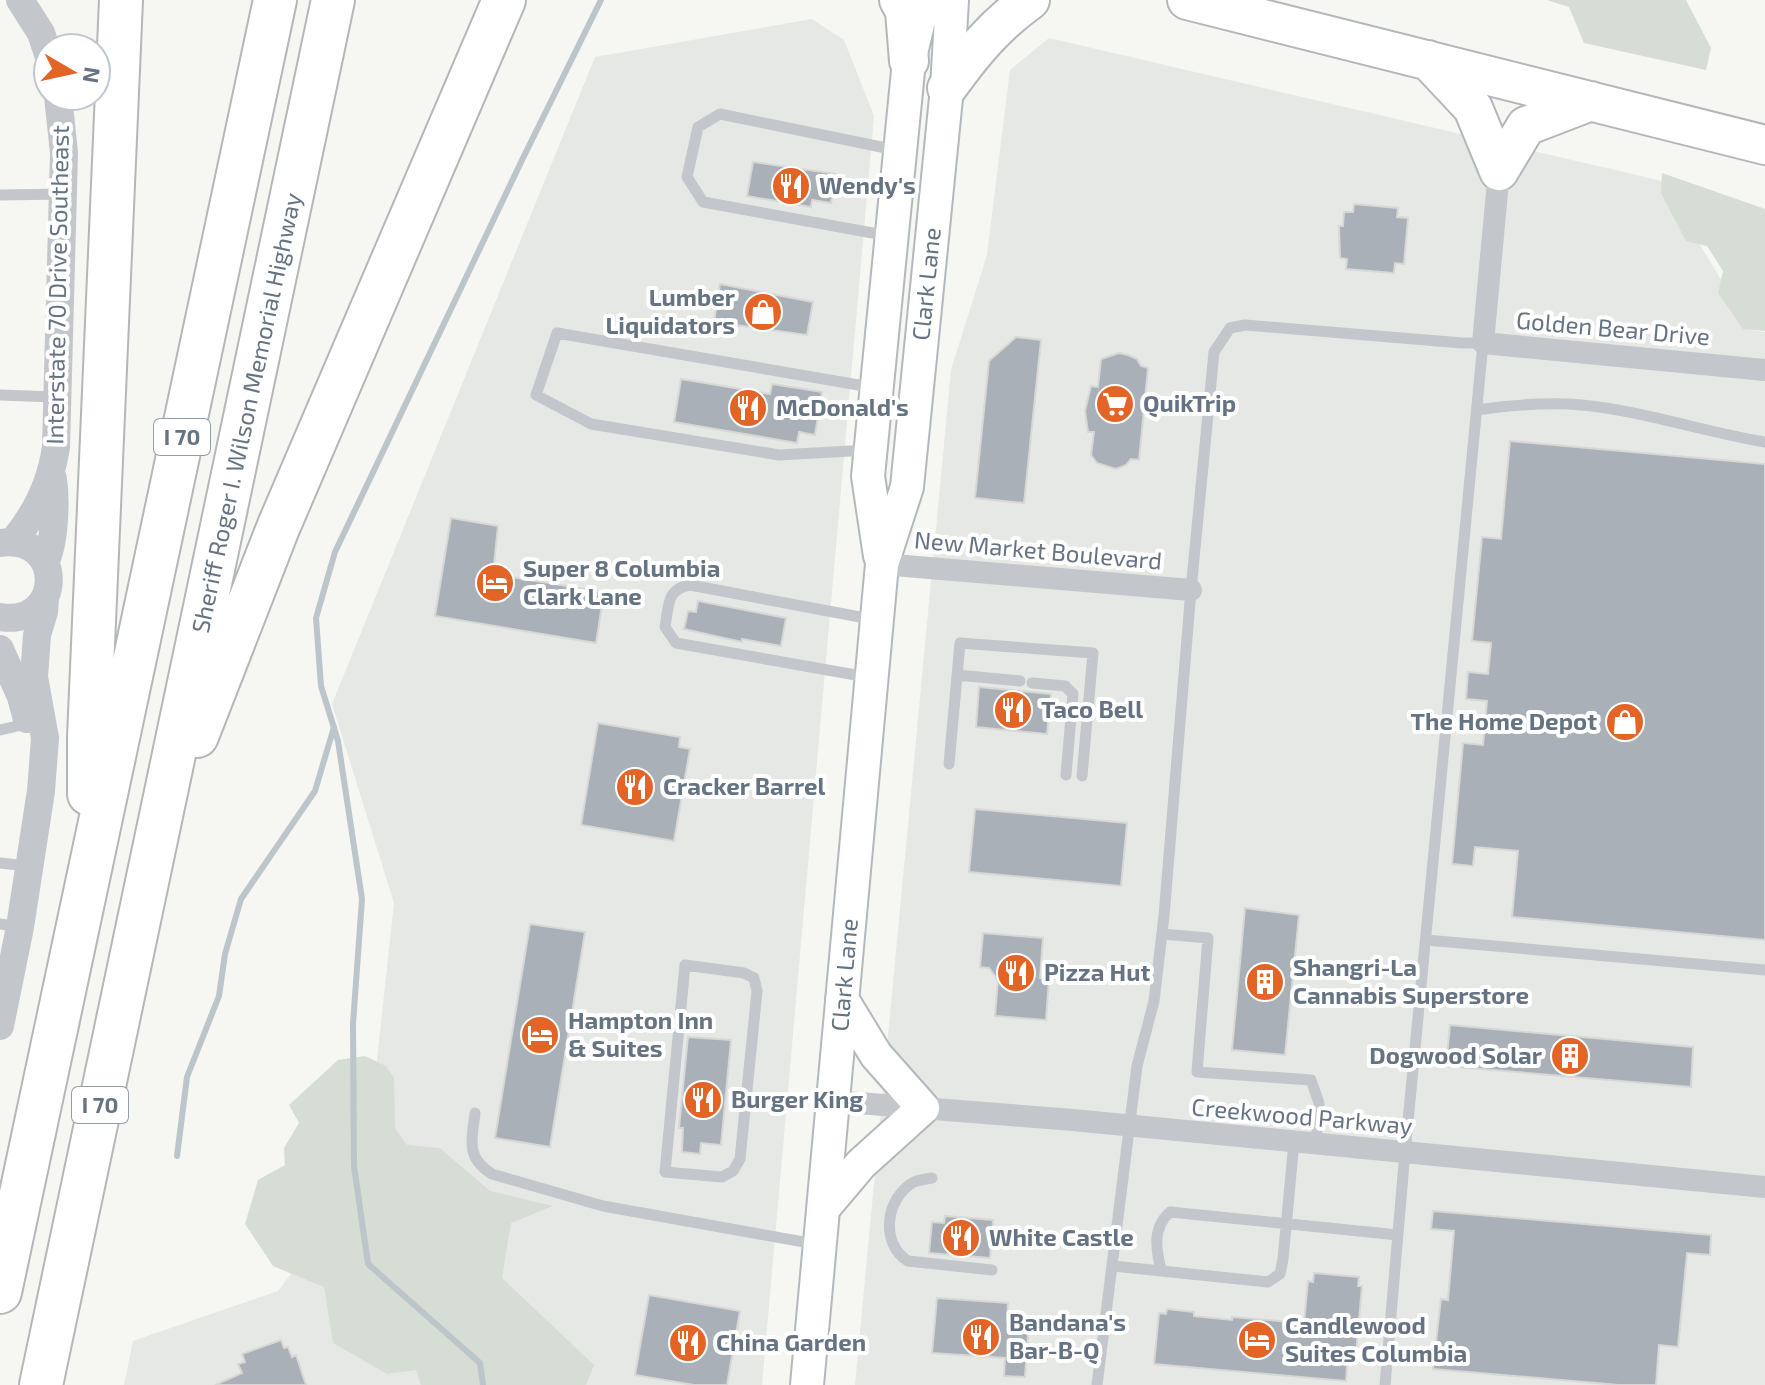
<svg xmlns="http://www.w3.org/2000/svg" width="1765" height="1385" font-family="'Exo 2',sans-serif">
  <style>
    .built { fill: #e6e8e6 }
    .green { fill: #d6ddd4 }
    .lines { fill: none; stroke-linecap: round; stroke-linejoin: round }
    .stream { stroke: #bbc5ca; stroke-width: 6 }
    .building { fill: #a9b0b7; stroke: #d7d7d5; stroke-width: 2 }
    .secondary-casing { stroke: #b3b8bd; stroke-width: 36 }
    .trunk-casing { stroke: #b4b7ba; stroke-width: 42 }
    .motorway-casing { stroke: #b4b7ba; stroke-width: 46 }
    .service { stroke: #c3c6ca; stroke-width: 11 }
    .minor { stroke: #c3c6ca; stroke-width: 22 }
    .tertiary { stroke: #c3c6ca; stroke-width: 28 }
    .secondary { stroke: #fff; stroke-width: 32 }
    .trunk { stroke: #fff; stroke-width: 38 }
    .motorway { stroke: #fff; stroke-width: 42 }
    .labels { text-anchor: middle; stroke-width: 8; stroke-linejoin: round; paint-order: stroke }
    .shield { fill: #fff; stroke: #939da8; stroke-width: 2 }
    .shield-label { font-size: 22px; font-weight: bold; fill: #657383 }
    .poi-label { font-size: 24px; font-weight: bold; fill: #657383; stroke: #fff; text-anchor: start }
    .street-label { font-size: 24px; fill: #657383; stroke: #fff }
  </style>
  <rect width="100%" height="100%" fill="#f6f6f2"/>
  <path class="built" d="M812,19L844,40L874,116L762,1385H124L133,1341L278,1291L364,1179L394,903L332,704L595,57Z
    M1049,38L1662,181L1751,330L1765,332V1385H855L951,370L987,255L1010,70Z"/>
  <path class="green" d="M1547,0H1686L1711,48L1706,70L1584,43L1569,7Z
    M1662,173L1765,209V331L1743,329L1718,293L1723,271L1707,246L1686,241L1661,193Z
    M365,1056L386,1066L394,1078L395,1128L407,1145L440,1148L490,1191L553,1206L511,1223L502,1278L594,1365L586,1385H421L416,1370L387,1374L333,1343L324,1287L273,1266L245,1224L258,1180L285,1165L284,1148L299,1123L289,1105L338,1060Z"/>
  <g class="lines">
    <path class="stream" d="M177,1156L187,1077L219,996L225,954L241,899L315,791L334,727
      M483,1385L480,1363L368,1264L354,1166L353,1024L362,899L338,741L321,686L316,618L335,552L523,158L601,0"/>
  </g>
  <path class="building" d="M753,162L836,174L831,203L812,200L811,207L747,196Z
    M1354,204L1398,208L1397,217L1408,218L1404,264L1395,263L1394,273L1346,269L1347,259L1340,258L1339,226H1343L1344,212H1353Z
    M720,284L813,302L807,335L714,322Z
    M1016,337L1041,340L1024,503L975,498L989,361Z
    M1119,353L1128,355L1137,359L1141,366L1148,368L1139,460L1131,459L1126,465L1116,469L1097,463L1091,455L1094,432H1088L1085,411L1091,386L1098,387L1101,359Z
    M681,379L770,394L772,384L822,392L815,435L799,432L797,443L674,422Z
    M1510,441L1765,464V940L1512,917L1518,851L1475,847L1473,866L1452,864L1463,743L1483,745L1487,701L1466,699L1468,672L1488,674L1491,643L1472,641L1482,537L1501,539Z
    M451,518L498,526L493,574L604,592L596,643L435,616Z
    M698,601L786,618L781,646L742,639V642L684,629L688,611L696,612Z
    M979,687L1051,694L1047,734L976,727Z
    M598,723L680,737L679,747L690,749L674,841L581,825Z
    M975,809L1127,823L1121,886L969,872Z
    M1245,908L1299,915L1285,1055L1232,1050Z
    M530,924L585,932L550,1147L495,1138Z
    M983,933L1043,938L1040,978L1049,979L1046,1020L995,1016L998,980L989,968L980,967Z
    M1450,1025L1693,1047L1691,1087L1446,1066Z
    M688,1037L731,1040L721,1145L701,1143L700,1154L682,1152L683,1128H679Z
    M1433,1211L1711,1235L1710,1255L1687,1253L1678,1347L1659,1345L1656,1385H1619L1433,1369L1441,1299L1448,1300L1454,1231L1431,1229Z
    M945,1216L993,1220L990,1258L929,1253L932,1222L944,1223Z
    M1314,1273L1359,1277L1358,1286H1362L1356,1354L1348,1353L1346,1381L1154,1364L1159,1313L1166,1314L1167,1309L1194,1312V1316L1232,1320V1317L1304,1323L1308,1281L1313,1282Z
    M649,1295L740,1311L727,1385H694L635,1375Z
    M937,1298L1008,1303L1007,1321L1029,1322L1025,1377L1004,1376L1005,1358L932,1353Z
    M281,1340L284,1348L288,1347L292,1357L296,1355L306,1385H215L242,1373L238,1364L245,1362L242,1354Z"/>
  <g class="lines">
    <g class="secondary-casing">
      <path id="secondary" d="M880,556L868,476L909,61L924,0
        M823,1209L861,1164L923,1108L876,1055L842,999
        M807,1385L882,564L907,487L947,88L952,0"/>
    </g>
    <g class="trunk-casing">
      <path id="trunk" d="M899,0L905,11L909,61
        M1187,0L1765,145
        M1428,60L1473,108L1499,171
        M947,88C973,52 994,26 1030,0
        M1499,171L1526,126L1591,101"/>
    </g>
    <g class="motorway-casing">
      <path id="motorway" d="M197,736L278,528L504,0
        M89,794V737L121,0
        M0,1292L275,0
        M41,1385L333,0"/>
    </g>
    <path class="service" d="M0,195L63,194
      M889,236L703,202L687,177L698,127L720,114L896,150
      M0,395L55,397
      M1477,410C1511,405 1547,402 1582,405C1644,411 1704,432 1765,442
      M868,450L779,455L591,424L536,395L557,333L876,388
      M957,675L1020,681
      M867,677L676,643L665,627C669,606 666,589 690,585L876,620
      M1032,683L1065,686L1073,694L1066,775
      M0,730L27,724
      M949,764L960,643L1093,653L1082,776
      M0,863L27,866
      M0,924L20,927
      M1162,934L1208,938L1197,1072L1311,1080L1319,1103L1316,1143
      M1426,940L1765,970
      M685,965L744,973L754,978L757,991L740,1159L733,1171L722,1177L665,1172Z
      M475,1113C472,1140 465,1157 492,1174L603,1206L815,1244
      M932,1178C927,1179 919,1180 914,1182C885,1198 880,1244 908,1261L992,1270
      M1113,1266L1268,1282L1280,1274L1283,1259L1294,1142
      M1161,1270C1156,1249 1152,1228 1170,1212L1398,1235
      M1097,1385L1137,1066L1154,1001L1164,916L1191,590L1214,352L1230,328L1245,325L1462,343H1483L1405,1152L1385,1385"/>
    <path class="minor" d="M1499,171L1483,343L1765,370
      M882,564L1191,590
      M833,1101L1073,1120L1765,1187"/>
    <path class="tertiary" d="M20,0L41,33L48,54
      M13,541C36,514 51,482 56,447L64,153L58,96
      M0,543C66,534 64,627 0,617
      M45,562C55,544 56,499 53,479
      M0,649L21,697L27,719
      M0,1026L20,927L41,791L45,738L34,677L37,635L44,612L45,598"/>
    <use href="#secondary" class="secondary"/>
    <use href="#trunk" class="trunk"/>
    <use href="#motorway" class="motorway"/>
  </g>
  <defs>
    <g id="restaurant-disc" transform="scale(2)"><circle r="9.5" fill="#e26427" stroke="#fff"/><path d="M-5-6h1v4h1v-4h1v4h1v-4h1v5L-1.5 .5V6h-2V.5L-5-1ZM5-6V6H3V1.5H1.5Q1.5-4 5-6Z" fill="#fff"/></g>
    <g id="shop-disc" transform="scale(2)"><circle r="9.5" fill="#e26427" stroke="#fff"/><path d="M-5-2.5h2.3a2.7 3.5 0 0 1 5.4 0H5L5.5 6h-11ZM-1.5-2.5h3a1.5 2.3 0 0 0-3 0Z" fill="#fff"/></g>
    <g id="supermarket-disc" transform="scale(2)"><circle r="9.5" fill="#e26427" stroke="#fff"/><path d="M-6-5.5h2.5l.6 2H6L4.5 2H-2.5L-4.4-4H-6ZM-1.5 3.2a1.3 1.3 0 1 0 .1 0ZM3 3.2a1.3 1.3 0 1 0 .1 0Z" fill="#fff"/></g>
    <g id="hotel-disc" transform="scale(2)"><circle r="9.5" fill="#e26427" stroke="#fff"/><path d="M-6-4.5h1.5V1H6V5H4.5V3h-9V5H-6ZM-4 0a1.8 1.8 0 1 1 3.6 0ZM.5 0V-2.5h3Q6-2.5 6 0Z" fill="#fff"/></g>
    <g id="building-disc" transform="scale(2)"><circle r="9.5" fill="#e26427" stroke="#fff"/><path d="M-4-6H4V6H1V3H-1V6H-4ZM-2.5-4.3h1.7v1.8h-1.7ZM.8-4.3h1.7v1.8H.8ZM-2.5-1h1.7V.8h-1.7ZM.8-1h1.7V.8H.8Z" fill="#fff"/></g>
  </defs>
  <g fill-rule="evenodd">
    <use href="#restaurant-disc" x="791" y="186"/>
    <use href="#shop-disc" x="763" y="312"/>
    <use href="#supermarket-disc" x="1115" y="404"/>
    <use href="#restaurant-disc" x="748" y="408"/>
    <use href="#hotel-disc" x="495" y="583"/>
    <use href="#restaurant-disc" x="1013" y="710"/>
    <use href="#shop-disc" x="1625" y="722"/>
    <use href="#restaurant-disc" x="635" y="787"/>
    <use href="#restaurant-disc" x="1016" y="973"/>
    <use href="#building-disc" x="1265" y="982"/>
    <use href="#hotel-disc" x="540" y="1035"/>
    <use href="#building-disc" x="1570" y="1056"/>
    <use href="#restaurant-disc" x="703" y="1100"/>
    <use href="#restaurant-disc" x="961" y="1238"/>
    <use href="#restaurant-disc" x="981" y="1337"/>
    <use href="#hotel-disc" x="1257" y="1340"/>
    <use href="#restaurant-disc" x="688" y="1343"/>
  </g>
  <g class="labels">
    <g class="shield">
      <rect x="154" y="419" width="56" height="36" rx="6"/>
      <rect x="72" y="1087" width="56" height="36" rx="6"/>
    </g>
    <g class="shield-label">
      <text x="182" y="445">I 70</text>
      <text x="100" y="1113">I 70</text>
    </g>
    <g class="poi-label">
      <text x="819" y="194">Wendy's</text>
      <text x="735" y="306" text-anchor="end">Lumber<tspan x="735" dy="28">Liquidators</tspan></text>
      <text x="1143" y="412">QuikTrip</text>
      <text x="776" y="416">McDonald's</text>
      <text x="523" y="577">Super 8 Columbia<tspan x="523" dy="28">Clark Lane</tspan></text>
      <text x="1041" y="718">Taco Bell</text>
      <text x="1597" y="730" text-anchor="end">The Home Depot</text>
      <text x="663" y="795">Cracker Barrel</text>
      <text x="1293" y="976">Shangri-La<tspan x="1293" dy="28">Cannabis Superstore</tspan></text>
      <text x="1044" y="981">Pizza Hut</text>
      <text x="568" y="1029">Hampton Inn<tspan x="568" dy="28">&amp; Suites</tspan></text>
      <text x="1542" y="1064" text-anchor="end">Dogwood Solar</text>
      <text x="731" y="1108">Burger King</text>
      <text x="989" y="1246">White Castle</text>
      <text x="1009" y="1331">Bandana's<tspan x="1009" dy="28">Bar-B-Q</tspan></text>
      <text x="1285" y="1334">Candlewood<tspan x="1285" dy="28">Suites Columbia</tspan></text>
      <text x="716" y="1351">China Garden</text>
    </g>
    <g class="street-label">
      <text transform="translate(927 284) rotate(-84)" y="8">Clark Lane</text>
      <text transform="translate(58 285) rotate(-89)" y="8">Interstate 70 Drive Southeast</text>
      <text transform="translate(1613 329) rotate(5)" y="8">Golden Bear Drive</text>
      <text transform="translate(247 413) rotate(-78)" y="8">Sheriff Roger I. Wilson Memorial Highway</text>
      <text transform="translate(1038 551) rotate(5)" y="8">New Market Boulevard</text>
      <text transform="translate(845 975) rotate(-85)" y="8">Clark Lane</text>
      <text transform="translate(1302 1117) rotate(5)" y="8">Creekwood Parkway</text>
    </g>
  </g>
  <g transform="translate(72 72) rotate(99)"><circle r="38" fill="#ffffff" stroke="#c1c7cd" stroke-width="2"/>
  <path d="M0-6L14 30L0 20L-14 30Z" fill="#e26427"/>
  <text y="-12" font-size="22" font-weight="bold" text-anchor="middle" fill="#657383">N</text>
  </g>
</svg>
